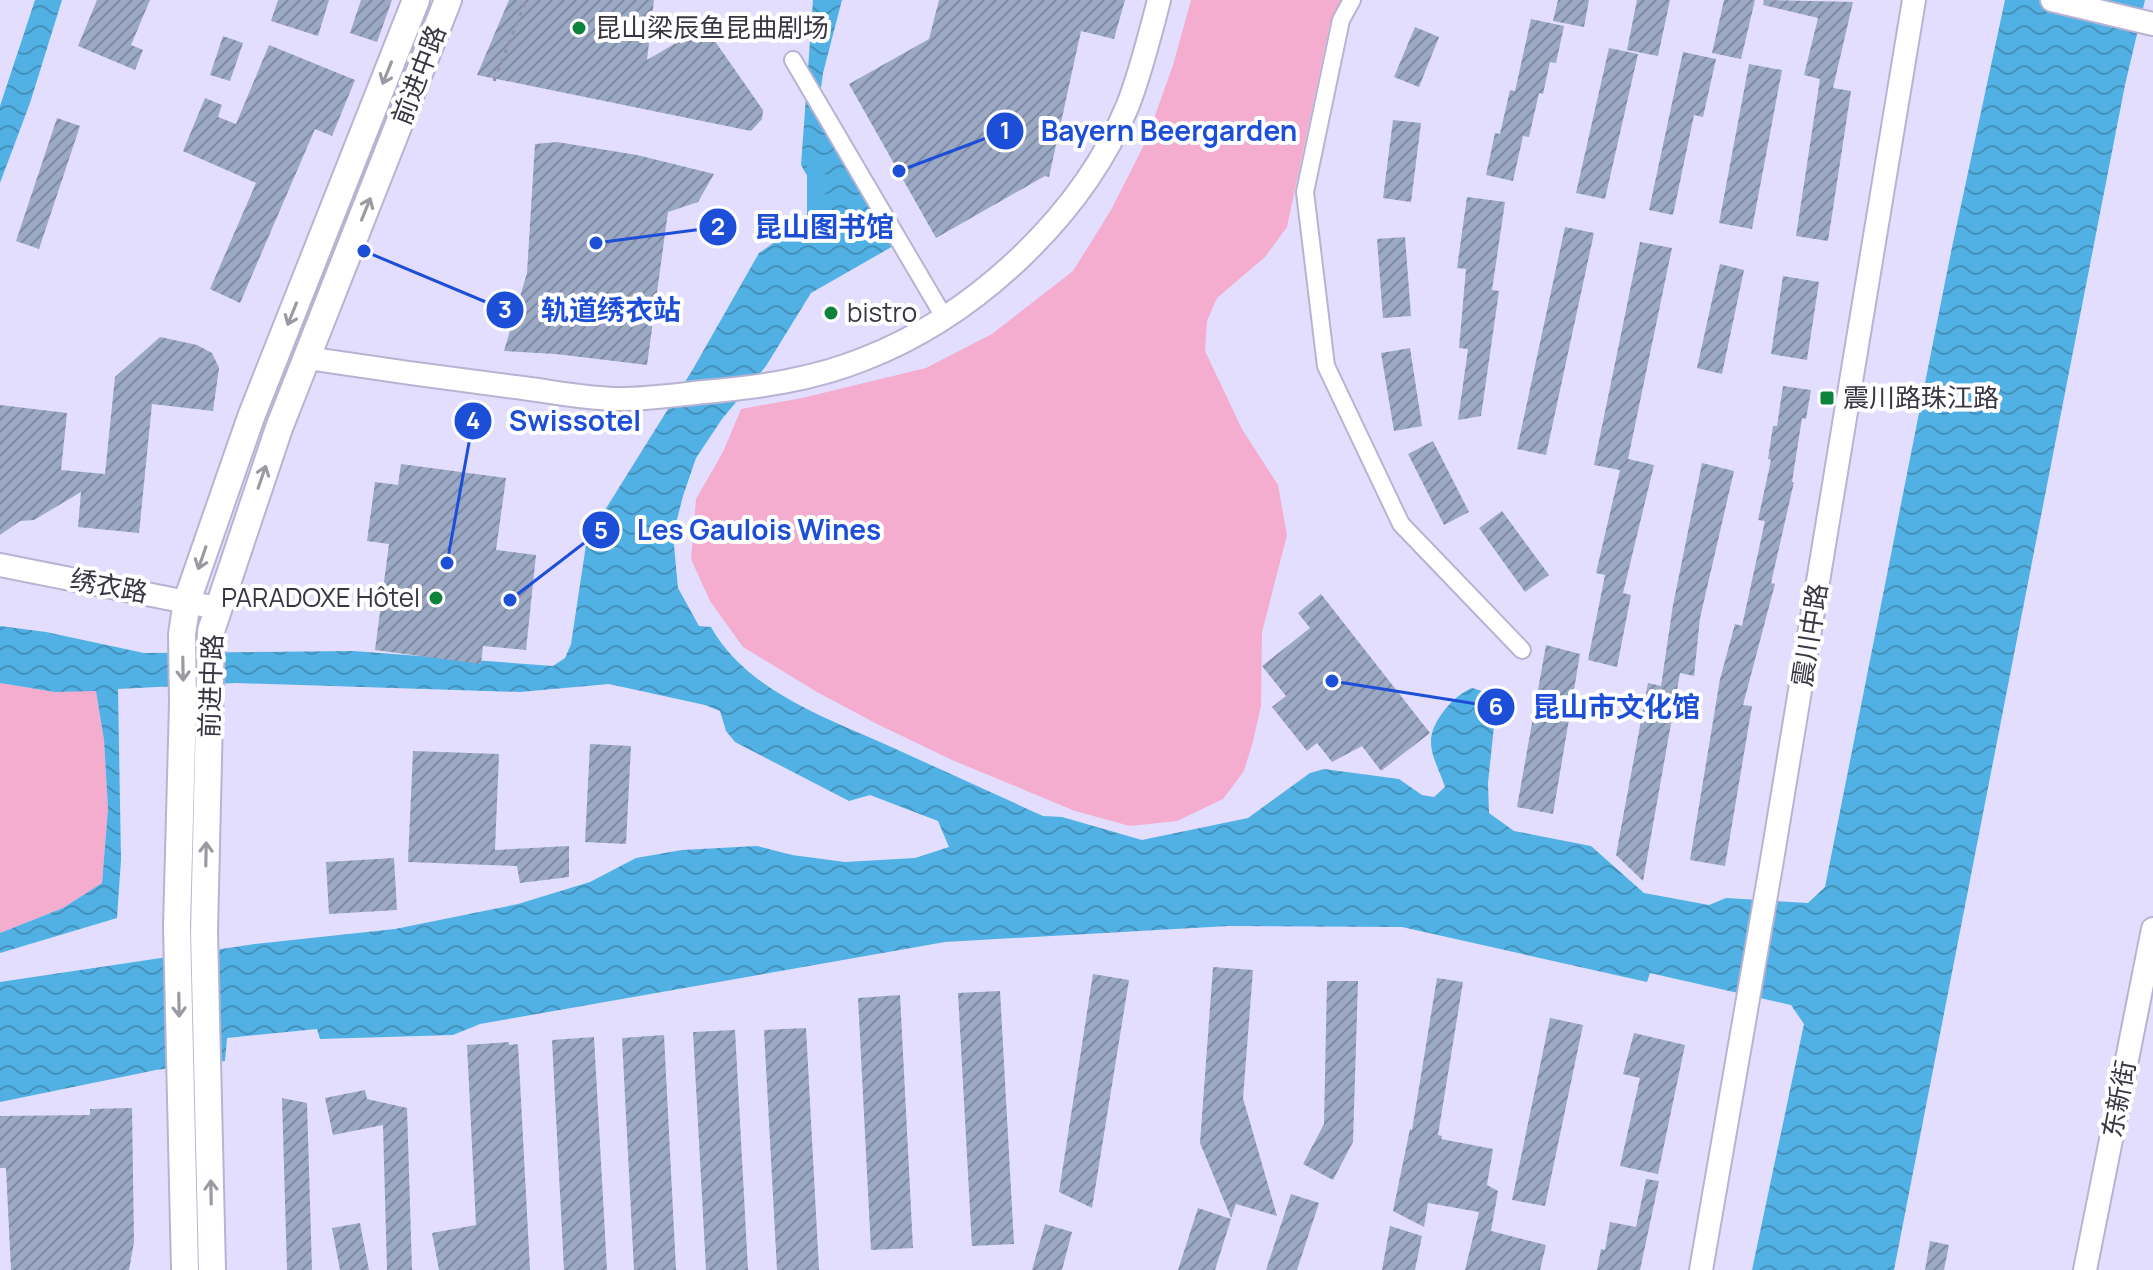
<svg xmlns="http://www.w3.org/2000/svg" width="2153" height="1270" font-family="Manrope,'Noto Sans SC',sans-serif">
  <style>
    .green { fill: #f4adce }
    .water { fill: url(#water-waves) }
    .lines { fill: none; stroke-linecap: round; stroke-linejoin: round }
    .canal { stroke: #51b1e5; stroke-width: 18 }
    .building { fill: url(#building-hatch) }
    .street-casing { stroke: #b8b3d2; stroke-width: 20 }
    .secondary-casing { stroke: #b8b3d2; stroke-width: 26 }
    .primary-casing { stroke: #b8b3d2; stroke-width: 30 }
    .path { stroke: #9591a8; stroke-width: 3; stroke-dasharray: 4 6; stroke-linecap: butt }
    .street { stroke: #fff; stroke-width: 16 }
    .secondary { stroke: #fff; stroke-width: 22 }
    .primary { stroke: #fff; stroke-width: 26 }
    .oneway { stroke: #9c9aa1 }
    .poi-dot { fill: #0d823a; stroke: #fff; stroke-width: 3 }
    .labels { text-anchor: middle; stroke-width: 8; stroke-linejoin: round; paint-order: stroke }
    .poi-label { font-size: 26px; fill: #383643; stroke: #fff; text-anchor: start }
    .street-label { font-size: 26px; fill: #383643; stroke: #fff }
    .leader { fill: none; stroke: #1d4ed8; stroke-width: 3 }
    .callout-dot { fill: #1d4ed8; stroke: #fff; stroke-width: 3 }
    .mark-label { font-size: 24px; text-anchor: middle; font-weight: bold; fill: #fff }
    .callout-label { font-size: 28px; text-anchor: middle; font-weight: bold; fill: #1d4ed8; stroke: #fff; stroke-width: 8; stroke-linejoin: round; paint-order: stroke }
  </style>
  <defs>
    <pattern id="water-waves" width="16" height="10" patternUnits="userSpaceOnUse" patternTransform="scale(2)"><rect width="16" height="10" fill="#51b1e5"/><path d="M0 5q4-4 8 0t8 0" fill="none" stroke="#4491bb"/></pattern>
    <pattern id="building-hatch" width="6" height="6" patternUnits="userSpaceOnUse" patternTransform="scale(2)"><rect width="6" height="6" fill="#9ba9c5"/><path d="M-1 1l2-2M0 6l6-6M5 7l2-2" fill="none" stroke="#7f8aa2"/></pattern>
  </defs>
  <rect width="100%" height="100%" fill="#e3defe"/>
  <path class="green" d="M1191,0H1344L1330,24L1287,227L1265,257L1217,298L1207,321L1205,351L1242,429L1278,485L1287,535L1262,632L1261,706L1253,741L1244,771L1223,799L1177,821L1130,826L1075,811L952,760L877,724L817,692L743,647L710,601L691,559L696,499L723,452L741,409L802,398L926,368L992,334L1073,271L1111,210L1146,141L1173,65Z
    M0,683L55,692L96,690L104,740L108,809L102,883L63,908L0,933Z"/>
  <path class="water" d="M35,0H62L30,103L0,183V106Z
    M813,0H842L823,73L818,109L895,245L811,293L766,366L722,419L696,458L683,496L673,535L678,588L699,626L711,627C748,693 832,720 898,750C946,772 995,794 1043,816L1062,817L1142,840L1248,818L1310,773L1324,769L1399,779L1422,795L1434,797L1445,787C1441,774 1431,756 1431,743C1430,722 1454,695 1472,688L1489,693L1496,707L1488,783L1489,813L1514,831L1591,846L1644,893L1709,905L1726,898L1808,903L1825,887L1951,252L2005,0H2145L2125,85L1894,1270H1752L1804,1024L1791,1005L1650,973L1647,982L1402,927L1228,926L945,942L480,1024L453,1035L320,1039L317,1029L227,1038L225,1061L156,1070L0,1102V982L255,944L395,929L518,904L590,882L636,858L682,850L757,846L792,855L845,862L915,858L949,847L938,821L870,795L849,801L735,742L726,731L720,711L705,705L609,684L520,692L236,683L118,689L121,860L117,918L0,953V933L63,908L102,883L108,809L104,740L96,691L55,692L0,683V626L46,632L144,653L353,651L553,666L565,658L571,644L586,545L595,526L693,369L759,253L825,207L801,165Z"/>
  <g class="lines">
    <path class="canal" d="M816,237V167"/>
  </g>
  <path class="building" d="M97,0H150L131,45L143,50L135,70L78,46Z
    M278,0H329L318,36L271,21Z
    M361,0H392L377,42L350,33Z
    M509,0H654L647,60L681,40L702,35L712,37L763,110L762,119L751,131L477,75Z
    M939,0H1125L1114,39L1081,31L1049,177L1045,176L936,238L849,84L929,39Z
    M1558,0H1589L1584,27L1553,21Z
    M1637,0H1670L1658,56L1627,50Z
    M1724,0H1755L1741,59L1712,53Z
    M1764,0L1853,2L1833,88L1851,91L1828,241L1796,236L1820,79L1804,75L1818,18L1763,5Z
    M1531,19L1564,26L1556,63L1550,62L1543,94L1539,93L1529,137L1523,136L1513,181L1486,175L1495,133L1500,134L1510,90L1515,91Z
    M1415,27L1439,37L1419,87L1394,77Z
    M223,36L243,43L230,81L210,75Z
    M269,45L355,80L332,136L315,129L240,303L210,289L256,183L183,151L205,98L222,105L218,117L236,124Z
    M1609,48L1638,54L1605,199L1576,193Z
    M1683,52L1716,59L1703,117L1694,115L1673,215L1649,210Z
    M1749,64L1782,70L1752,229L1719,223Z
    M57,118L80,126L39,249L16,241Z
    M1393,120L1421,123L1411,202L1383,198Z
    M557,142L637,155L714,174L698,202L668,212L647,365L556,354L504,351L527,273L535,144Z
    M1467,197L1505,202L1492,290L1499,291L1481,416L1458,420L1468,349L1459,348L1466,269L1457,268Z
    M1565,227L1594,233L1546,455L1517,449Z
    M1405,237L1411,316L1383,318L1377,239Z
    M1640,242L1672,248L1628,459L1654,465L1623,593L1631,595L1617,667L1588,660L1605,575L1596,573L1620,470L1594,465Z
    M1720,264L1744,270L1722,374L1697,368Z
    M1783,276L1819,282L1807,360L1771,354Z
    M160,337L197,345L212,353L219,368L213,411L152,404L139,533L78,527L81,492L34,520L20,521L0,535V405L67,413L61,470L105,474L115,377Z
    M1410,348L1422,426L1394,431L1381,353Z
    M1783,386L1811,390L1806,419L1802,418L1792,482H1794L1771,583L1775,584L1743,705L1752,706L1725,866L1690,860L1720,679L1735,624L1742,626L1765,521L1758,520L1771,460L1768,459L1773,426H1777Z
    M1433,441L1469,512L1444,525L1408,454Z
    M1702,463L1734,471L1700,618L1694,676L1680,673L1643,881L1616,855L1648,683L1661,686L1673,605Z
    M401,464L506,478L496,550L536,555L526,650L483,646L481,664L375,650L389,544L367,541L375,482L398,485Z
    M1502,511L1549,575L1525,592L1479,528Z
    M1321,594L1430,733L1381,771L1362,746L1332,762L1317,743L1307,751L1272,707L1286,696L1262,666L1310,628L1298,613Z
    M1546,645L1580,654L1553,814L1517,807Z
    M590,744L631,746L626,844L585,842Z
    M413,751L499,754L495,850L569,846V877L520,883L517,866L408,862Z
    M394,858L397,910L329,914L326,862Z
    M1213,967L1253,970L1243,1098L1277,1216L1236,1204L1231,1218L1200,1143Z
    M1093,974L1129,980L1092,1208L1059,1192Z
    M1437,978L1463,982L1438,1135L1442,1136L1441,1139L1493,1149L1487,1185L1498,1191L1491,1231L1546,1245L1540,1270H1465L1479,1212L1428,1203L1424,1227L1393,1211L1410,1129L1412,1130Z
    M1327,981H1358L1353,1142L1333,1180L1303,1164L1324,1124Z
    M1000,991L1014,1244L972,1246L958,993Z
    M900,995L913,1248L871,1250L858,998Z
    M1550,1018L1583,1025L1545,1206L1512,1200Z
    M806,1028L819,1270H777L764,1030Z
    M735,1030L748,1270H706L693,1032Z
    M1634,1033L1685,1045L1658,1174L1620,1166L1640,1078L1623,1074Z
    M664,1035L676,1270H634L622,1038Z
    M594,1037L607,1270H564L552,1040Z
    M509,1042V1045L518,1044L530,1270H439L432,1233L476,1225L467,1045Z
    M365,1090L367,1099L407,1108L412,1270H387L383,1125L333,1135L325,1098Z
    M282,1098L307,1103L312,1270H287Z
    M132,1108L134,1242L129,1270H11L6,1168H0V1116L90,1115V1109Z
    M1646,1179L1659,1181L1640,1270H1597L1601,1249L1605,1250L1610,1222L1636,1227Z
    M1291,1194L1319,1203L1297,1270H1266Z
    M1198,1208L1231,1219L1215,1270H1178Z
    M360,1223L369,1270H340L332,1228Z
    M1045,1224L1072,1232L1062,1270H1032Z
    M1390,1226L1422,1236L1415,1270H1382Z
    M1930,1241L1949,1245L1944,1270H1925Z"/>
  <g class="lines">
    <g class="street-casing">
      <path id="street" d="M1352,0L1341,20L1305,192L1326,366L1401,524L1522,650
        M793,60L944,317"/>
    </g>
    <g class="secondary-casing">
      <path id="secondary" d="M2052,0L2153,24
        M307,358C379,369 451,379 523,388C554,392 588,399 619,399C648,399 676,395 704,392C759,387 812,380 864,359C975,316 1082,216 1128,105C1141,71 1150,35 1159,0
        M0,565L217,608
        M1701,1270L1771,866L1914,0
        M2085,1270L2153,929"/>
    </g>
    <g class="primary-casing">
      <path id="primary" d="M185,1270L177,927L183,703L182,634L187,601L251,417L416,0
        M212,1270L204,932L211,631L279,428L448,0"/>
    </g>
    <path class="path" d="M494,81L526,0"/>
    <use href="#street" class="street"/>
    <use href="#secondary" class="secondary"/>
    <use href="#primary" class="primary"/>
  </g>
  <defs><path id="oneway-shaft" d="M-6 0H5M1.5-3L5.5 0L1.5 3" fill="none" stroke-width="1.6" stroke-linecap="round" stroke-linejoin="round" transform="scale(2)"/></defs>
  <g class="oneway">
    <use href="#oneway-shaft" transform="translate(387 73) rotate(112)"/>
    <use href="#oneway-shaft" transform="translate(366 209) rotate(-68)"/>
    <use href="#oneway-shaft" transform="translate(292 314) rotate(112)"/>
    <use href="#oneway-shaft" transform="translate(262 477) rotate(-71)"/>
    <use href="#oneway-shaft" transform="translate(202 558) rotate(109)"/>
    <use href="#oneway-shaft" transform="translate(183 669) rotate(89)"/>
    <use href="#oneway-shaft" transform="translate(206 854) rotate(-89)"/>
    <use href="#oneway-shaft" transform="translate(179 1005) rotate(89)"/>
    <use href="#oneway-shaft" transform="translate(211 1192) rotate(-91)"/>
  </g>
  <g class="poi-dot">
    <circle cx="579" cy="28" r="8"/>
    <circle cx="831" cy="313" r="8"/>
    <rect x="1819" y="390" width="16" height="16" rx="4"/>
    <circle cx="436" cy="598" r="8"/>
  </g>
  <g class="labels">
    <g class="poi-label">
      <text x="595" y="37">昆山梁辰鱼昆曲剧场</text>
      <text x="847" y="322">bistro</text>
      <text x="1843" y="407">震川路珠江路</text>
      <text x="420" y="607" text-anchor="end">PARADOXE Hôtel</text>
    </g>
    <g class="street-label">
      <text transform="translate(419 75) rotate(-69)" y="9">前进中路</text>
      <text transform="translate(109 586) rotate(11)" y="9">绣衣路</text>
      <text transform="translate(1810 635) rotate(-81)" y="9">震川中路</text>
      <text transform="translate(211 686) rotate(-88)" y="9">前进中路</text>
      <text transform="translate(2119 1099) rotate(-79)" y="9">东新街</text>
    </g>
  </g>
  <path class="leader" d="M899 171L1005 131M596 243L718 227M364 251L505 310M447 563L473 421M510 600L601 530M1332 681L1496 707"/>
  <g class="callout-dot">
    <circle cx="899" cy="171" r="8"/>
    <circle cx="596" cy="243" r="8"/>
    <circle cx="364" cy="251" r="8"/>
    <circle cx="447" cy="563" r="8"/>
    <circle cx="510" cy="600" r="8"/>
    <circle cx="1332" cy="681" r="8"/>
    <circle cx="1005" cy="131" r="20"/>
    <circle cx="718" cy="227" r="20"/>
    <circle cx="505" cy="310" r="20"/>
    <circle cx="473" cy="421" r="20"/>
    <circle cx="601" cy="530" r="20"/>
    <circle cx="1496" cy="707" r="20"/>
  </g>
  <g class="mark-label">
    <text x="1005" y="139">1</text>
    <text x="718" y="235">2</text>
    <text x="505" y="318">3</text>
    <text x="473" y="429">4</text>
    <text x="601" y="539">5</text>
    <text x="1496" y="715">6</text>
  </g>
  <g class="callout-label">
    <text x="1169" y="141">Bayern Beergarden</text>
    <text x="824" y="237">昆山图书馆</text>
    <text x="611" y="320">轨道绣衣站</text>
    <text x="575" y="431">Swissotel</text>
    <text x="759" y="540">Les Gaulois Wines</text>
    <text x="1616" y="717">昆山市文化馆</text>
  </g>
</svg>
